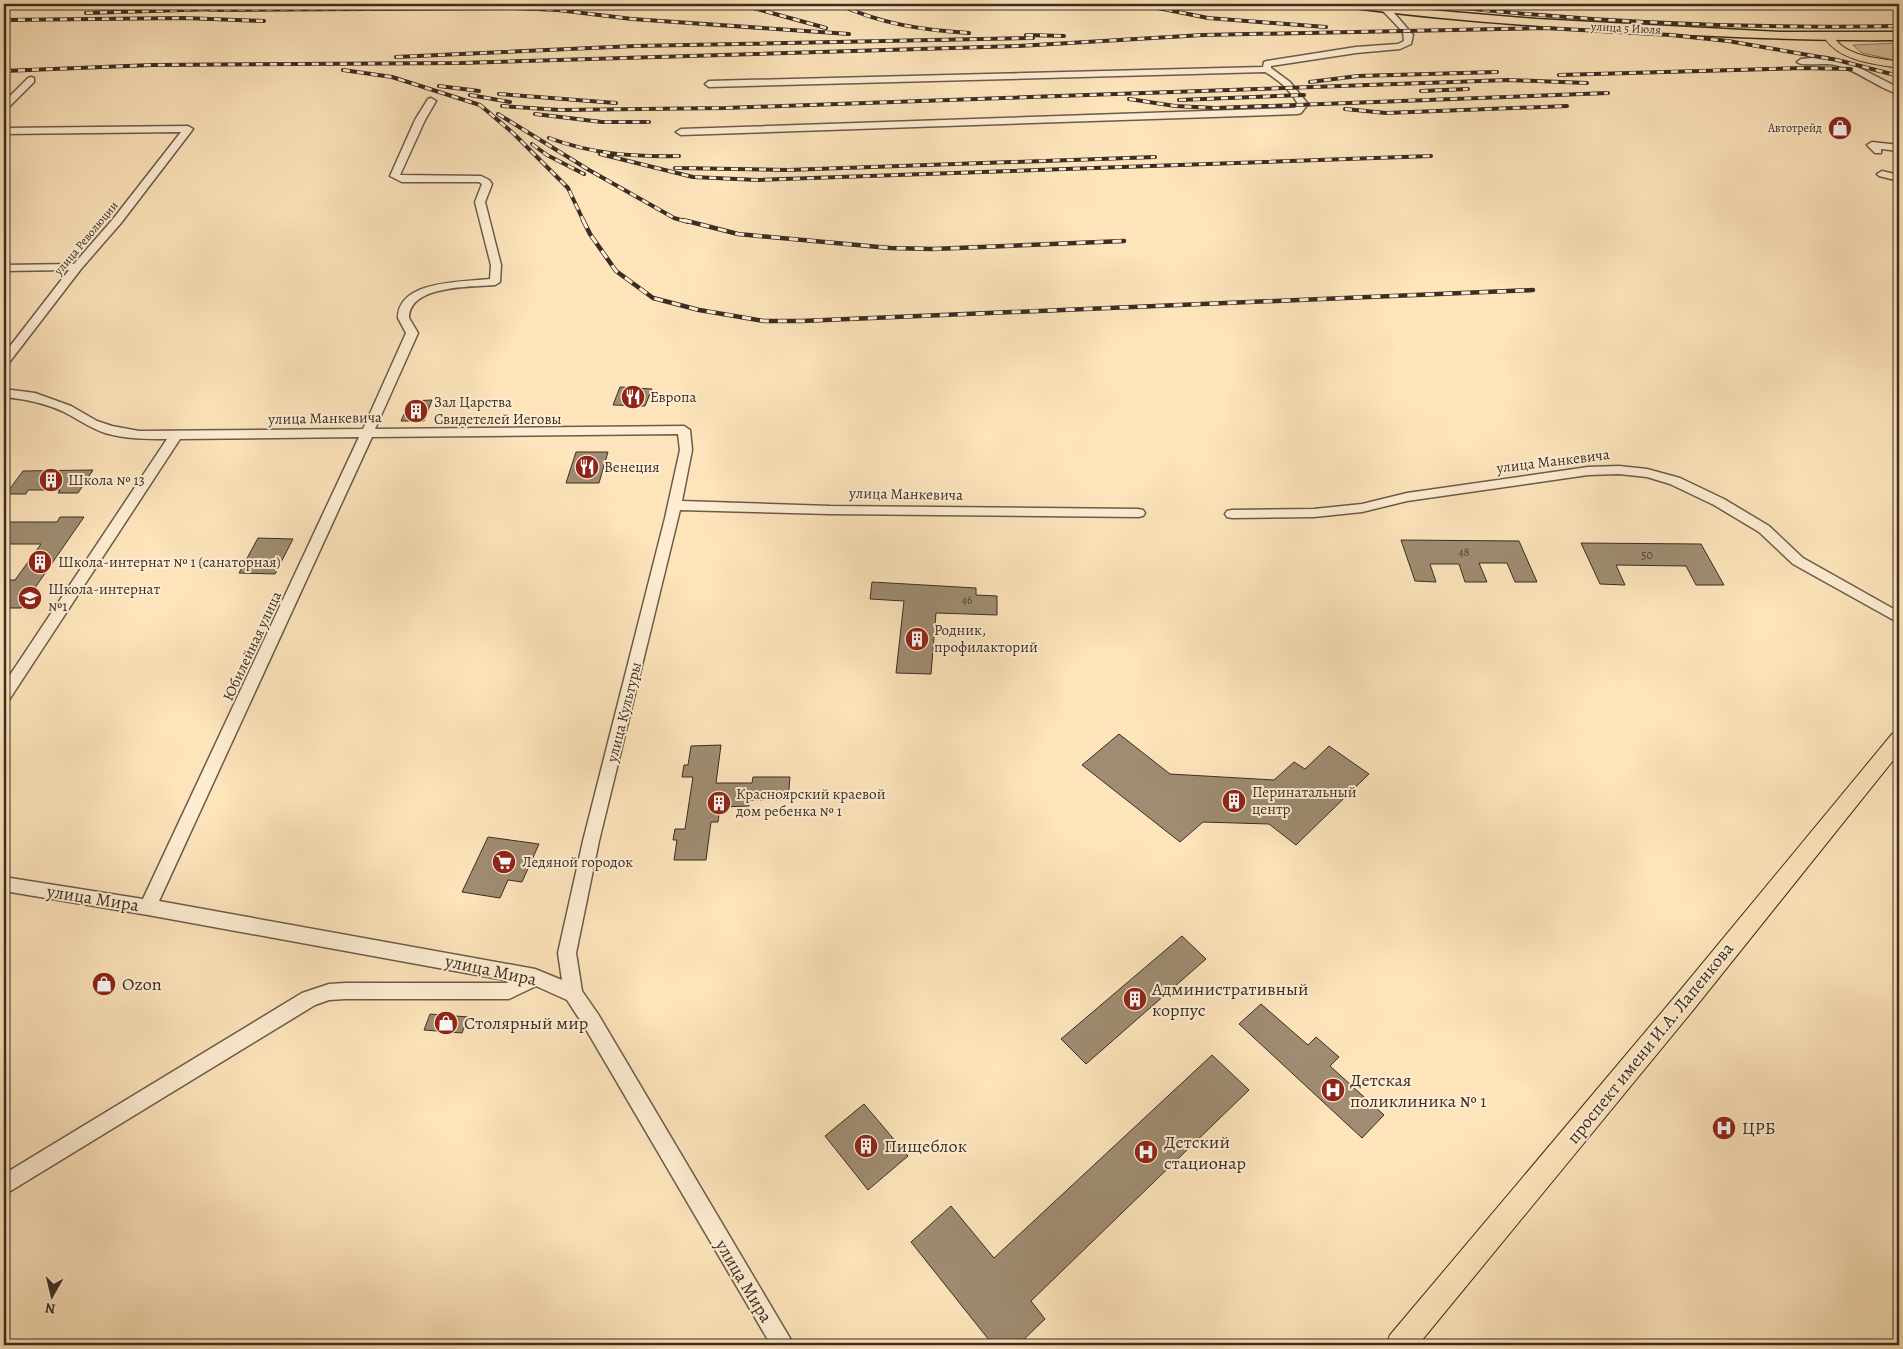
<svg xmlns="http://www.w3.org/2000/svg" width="1903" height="1349" font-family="Alegreya,serif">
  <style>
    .green { fill: #dcc5a1; stroke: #8b7962 }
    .building { fill: #9f8c72; stroke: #3a2d23 }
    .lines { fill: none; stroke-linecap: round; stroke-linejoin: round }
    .minor-casing { stroke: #6b5b49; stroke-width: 3 }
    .major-casing { stroke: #3a2d23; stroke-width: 2 }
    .highway-casing { stroke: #3a2d23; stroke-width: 3 }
    .minor { fill: #feedd3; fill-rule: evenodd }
    .major { fill: #fde4bb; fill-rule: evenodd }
    .highway { fill: #fde4bb; fill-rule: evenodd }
    .rail-far1-casing { stroke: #3a2d23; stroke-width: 4 }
    .rail-casing { stroke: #3a2d23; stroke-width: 4.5 }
    .rail-far1 { stroke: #feedd3; stroke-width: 2.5; stroke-dasharray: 7; stroke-linecap: butt }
    .rail { stroke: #feedd3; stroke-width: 3; stroke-dasharray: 9; stroke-linecap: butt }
    .labels { text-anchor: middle; stroke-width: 4; stroke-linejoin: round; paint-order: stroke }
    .far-street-label { font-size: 12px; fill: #3a2d23; stroke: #feedd3 }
    .far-poi-label { font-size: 12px; fill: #3a2d23; stroke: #feedd3; text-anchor: end }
    .number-label { font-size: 12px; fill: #534537 }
    .poi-label { font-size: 15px; fill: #3a2d23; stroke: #feedd3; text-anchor: start }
    .street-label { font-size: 15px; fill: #3a2d23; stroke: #feedd3 }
    .near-street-label { font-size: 18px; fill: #3a2d23; stroke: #feedd3 }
    .near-poi-label { font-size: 18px; fill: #3a2d23; stroke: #feedd3; text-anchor: start }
  </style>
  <rect width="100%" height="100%" fill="#fde4bb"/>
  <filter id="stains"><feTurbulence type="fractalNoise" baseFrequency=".004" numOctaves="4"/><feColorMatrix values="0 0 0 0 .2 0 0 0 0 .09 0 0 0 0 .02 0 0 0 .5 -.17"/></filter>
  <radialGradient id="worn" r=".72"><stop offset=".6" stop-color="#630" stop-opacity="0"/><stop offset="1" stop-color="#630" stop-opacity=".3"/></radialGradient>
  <path class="green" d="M1899,43V61L1862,53L1853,45Z"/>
  <path class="building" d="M620,387L652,389L645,406L613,405Z
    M432,400L424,421H401L410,401Z
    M576,452H608L599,483H566Z
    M93,470L78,493H58L60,490H28L26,494H6L23,471Z
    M60,517H84L21,608H4V580H15L41,544H4V522H57Z
    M258,538L293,539L275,574L239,573Z
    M1401,540L1519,541L1537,582H1515L1507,563H1479L1487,582H1465L1459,564H1430L1436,582L1415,581Z
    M1581,543L1701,544L1724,585H1696L1686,566L1616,565L1625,585L1600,584Z
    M872,582L976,588V595L997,596V615L936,613L931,674L896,673L904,601L870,599Z
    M1119,734L1170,774L1274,780L1294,762L1305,769L1329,746L1369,774L1296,845L1269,824L1203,822L1180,842L1082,765Z
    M721,745L716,783H752L753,777H790L788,800H750L749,806L720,807L718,822H711L706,860H674L677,840H673L675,829H685L693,777H682L684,765H688L691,746Z
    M488,837L539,844L522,882L508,880L500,898L462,892Z
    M1182,936L1206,959L1086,1064L1061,1039Z
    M1261,1004L1308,1045L1316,1037L1339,1057L1330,1066L1384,1115L1362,1138L1239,1024Z
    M430,1014L468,1017L462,1033L424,1030Z
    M1212,1055L1249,1090L1031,1301L1045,1319L1018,1345H993L911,1242L951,1206L994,1258Z
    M864,1104L908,1156L868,1190L825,1136Z"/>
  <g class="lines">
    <g class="minor-casing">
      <path id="minor" d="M1383,7H1389L1413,35L1411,44L1400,49L1356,53L1271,66V68L1290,82L1308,104L1301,113L1298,114L681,135L676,132L681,129L1295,108L1298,104C1290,90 1279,80 1265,72L709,87L705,84L709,81L1263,67L1264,62L1267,61L1356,47L1398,44L1404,41L1403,32L1383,11Z
        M1825,57L1850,63L1899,88V94C1877,88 1858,70 1835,65C1824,62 1803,67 1797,62L1801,59Z
        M31,77L34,78V82L7,109L4,110V102L28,78Z
        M431,98L436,101L425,120L400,175L481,176L489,180L492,184L485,202L501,265L500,282L495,285C471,287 409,285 409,318L418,333L375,429L684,426L690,430L692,450L682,501L830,506L1138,509L1143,510L1145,513L1143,516L1138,517L830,514L680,510L599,841L576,953L582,991L598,1014L794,1345H771L584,1026L567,1000L536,986L509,999H345L329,1000L315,1005L4,1195V1174L302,993L329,984L345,983H507L510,981L148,915L4,891V877L143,899L359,437L180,439L9,700L4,702V684L167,439C146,439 125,439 105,433C90,428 78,419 64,412C45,403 25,399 4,397V389L35,393L71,406L97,421L112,426L139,431L363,429L406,333L398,318C398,280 463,282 490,279L491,265L475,202L482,184L479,182H402L390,176L415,120L428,99ZM678,434L680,450L665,518L583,841L558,953L562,980L535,969L159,901L372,437Z
        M188,126L193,129L121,223L81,269L8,364L4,365V354L69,270L4,271V265L74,264L113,219L181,132L4,134V128Z
        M1872,142L1899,145V151L1881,149V153H1875L1867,145Z
        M1882,171L1899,175V181L1879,176L1877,174Z
        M1619,466L1647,469L1680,478L1724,499L1769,526L1803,558L1899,612V623L1793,564L1759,532L1714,505L1670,484L1647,477L1619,474L1588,475L1407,501L1362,512L1314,517L1232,518L1227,517L1225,514L1227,511L1232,510L1314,509L1362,504L1407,493L1588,467Z"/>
    </g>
    <g class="major-casing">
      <path id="major" d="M1833,33L1838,36L1836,40C1849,57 1880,58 1899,62V68C1875,64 1841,61 1826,40L1829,34Z
        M1899,731V753L1694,1009L1418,1345H1386L1390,1335L1678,993L1892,734Z"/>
    </g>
    <g class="highway-casing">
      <path id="highway" d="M1348,4H1379L1429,10L1536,19L1780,32H1899V40C1816,41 1732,37 1649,33C1550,27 1452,21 1354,8Z"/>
    </g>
    <use href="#minor" class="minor"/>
    <use href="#major" class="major"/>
    <use href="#highway" class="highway"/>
    <g class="rail-far1-casing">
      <path id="rail-far1" d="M739,4L826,28
        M838,4C880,24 923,30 969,33
        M1138,4L1208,18L1326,27
        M1427,4C1584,22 1741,29 1899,26
        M210,10L513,8L558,10L632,19L849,34
        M86,13L216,9
        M4,20L184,18L264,21
        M1026,35L1064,36
        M396,57L635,46L1033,38
        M343,70L392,77L480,105L513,133L568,188L584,222
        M4,71L152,65L461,63L1019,46L1203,35L1545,28L1671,35L1728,41L1837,60L1899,76
        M1559,75L1802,68L1851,69
        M1310,82L1358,76L1497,72
        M439,86L479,91
        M1421,91L1468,89
        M499,94L616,103
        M470,95L510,102
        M1129,99L1175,106L1215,108L1608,93
        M1179,100L1304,95
        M502,106L560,110L725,108L1508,80L1587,83
        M1345,109L1386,113L1567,106
        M498,114L589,170L674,218L688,222
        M535,114L602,122H649
        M549,138C592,154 634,157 679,156
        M532,144L547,155L584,174
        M600,154L693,177L758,180L1431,156
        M675,168L788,170L1155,157"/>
    </g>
    <g class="rail-casing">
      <path id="rail" d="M583,220L590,234L616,271L653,298L699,310L764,321H802L1533,290
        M683,220L738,234L890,248L933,249L1124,241"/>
    </g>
    <use href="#rail-far1" class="rail-far1"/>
    <use href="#rail" class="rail"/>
  </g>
  <defs>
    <g id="shop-disc" transform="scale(1.25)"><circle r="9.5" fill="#8f2418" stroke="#feedd3"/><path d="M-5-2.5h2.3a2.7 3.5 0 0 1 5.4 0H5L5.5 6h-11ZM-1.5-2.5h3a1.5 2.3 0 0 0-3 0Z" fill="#fff"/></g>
    <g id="restaurant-disc" transform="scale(1.25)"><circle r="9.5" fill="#8f2418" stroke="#feedd3"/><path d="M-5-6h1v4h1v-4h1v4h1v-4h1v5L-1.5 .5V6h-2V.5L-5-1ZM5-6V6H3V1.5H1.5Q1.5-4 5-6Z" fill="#fff"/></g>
    <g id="building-disc" transform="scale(1.25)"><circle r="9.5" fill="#8f2418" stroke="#feedd3"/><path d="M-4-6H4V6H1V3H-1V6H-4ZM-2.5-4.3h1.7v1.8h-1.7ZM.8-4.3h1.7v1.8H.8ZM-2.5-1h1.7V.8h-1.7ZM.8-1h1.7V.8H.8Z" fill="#fff"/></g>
    <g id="school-disc" transform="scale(1.25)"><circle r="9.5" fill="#8f2418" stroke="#feedd3"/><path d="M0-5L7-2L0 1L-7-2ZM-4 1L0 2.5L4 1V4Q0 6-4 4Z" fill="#fff"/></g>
    <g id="supermarket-disc" transform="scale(1.25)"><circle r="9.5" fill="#8f2418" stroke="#feedd3"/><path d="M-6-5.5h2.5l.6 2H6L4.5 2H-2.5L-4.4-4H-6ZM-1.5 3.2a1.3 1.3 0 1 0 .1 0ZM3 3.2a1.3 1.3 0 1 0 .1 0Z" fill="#fff"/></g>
    <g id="hospital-disc" transform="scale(1.25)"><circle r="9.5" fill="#8f2418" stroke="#feedd3"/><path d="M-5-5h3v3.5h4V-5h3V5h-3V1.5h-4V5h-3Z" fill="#fff"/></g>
  </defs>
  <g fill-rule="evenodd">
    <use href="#shop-disc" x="1840" y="128"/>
    <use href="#restaurant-disc" x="633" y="397"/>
    <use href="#building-disc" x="416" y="411"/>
    <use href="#restaurant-disc" x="587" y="467"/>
    <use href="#building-disc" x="51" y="480"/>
    <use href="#building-disc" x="40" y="562"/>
    <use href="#school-disc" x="30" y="598"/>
    <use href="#building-disc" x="917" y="639"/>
    <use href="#building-disc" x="1234" y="801"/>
    <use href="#building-disc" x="719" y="803"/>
    <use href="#supermarket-disc" x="504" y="862"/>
    <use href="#shop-disc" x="104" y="984"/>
    <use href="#building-disc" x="1135" y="999"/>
    <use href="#shop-disc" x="446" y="1023"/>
    <use href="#hospital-disc" x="1333" y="1090"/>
    <use href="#hospital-disc" x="1724" y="1128"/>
    <use href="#building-disc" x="866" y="1146"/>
    <use href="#hospital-disc" x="1146" y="1152"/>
  </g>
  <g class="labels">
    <g class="far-street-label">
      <text transform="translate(1626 28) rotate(3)" y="4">улица 5 Июля</text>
      <text transform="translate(86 238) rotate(-50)" y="4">улица Революции</text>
    </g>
    <g class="far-poi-label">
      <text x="1822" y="132">Автотрейд</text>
    </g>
    <g class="number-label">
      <text x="1464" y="556">48</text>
      <text x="1647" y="559">50</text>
      <text x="967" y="604">46</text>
    </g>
    <g class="poi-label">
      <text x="650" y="402">Европа</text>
      <text x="434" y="407">Зал Царства<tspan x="434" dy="17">Свидетелей Иеговы</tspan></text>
      <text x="604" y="472">Венеция</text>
      <text x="68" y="485">Школа № 13</text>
      <text x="58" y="567">Школа-интернат № 1 (санаторная)</text>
      <text x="48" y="594">Школа-интернат<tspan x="48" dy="17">№1</tspan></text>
      <text x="934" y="635">Родник,<tspan x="934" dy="17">профилакторий</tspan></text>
      <text x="1252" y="797">Перинатальный<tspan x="1252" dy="17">центр</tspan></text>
      <text x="736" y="799">Красноярский краевой<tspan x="736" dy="17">дом ребенка № 1</tspan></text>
      <text x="522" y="867">Ледяной городок</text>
    </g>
    <g class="street-label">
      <text transform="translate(325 418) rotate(-1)" y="5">улица Манкевича</text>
      <text transform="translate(1553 461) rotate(-7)" y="5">улица Манкевича</text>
      <text transform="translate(906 494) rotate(1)" y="5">улица Манкевича</text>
      <text transform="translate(252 646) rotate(-65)" y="5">Юбилейная улица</text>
      <text transform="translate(624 712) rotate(-76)" y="5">улица Культуры</text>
    </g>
    <g class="near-street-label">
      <text transform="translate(93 898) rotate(9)" y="6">улица Мира</text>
      <text transform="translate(491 970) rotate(12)" y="6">улица Мира</text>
      <text transform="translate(1650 1043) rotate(-51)" y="6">проспект имени И.А. Лапенкова</text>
      <text transform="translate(744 1281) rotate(59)" y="6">улица Мира</text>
    </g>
    <g class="near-poi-label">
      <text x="122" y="990">Ozon</text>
      <text x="1152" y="995">Административный<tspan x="1152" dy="21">корпус</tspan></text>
      <text x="464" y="1029">Столярный мир</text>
      <text x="1350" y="1086">Детская<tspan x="1350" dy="21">поликлиника № 1</tspan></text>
      <text x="1742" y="1134">ЦРБ</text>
      <text x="1164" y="1148">Детский<tspan x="1164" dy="21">стационар</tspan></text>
      <text x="884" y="1152">Пищеблок</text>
    </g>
  </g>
  <rect width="1903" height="1349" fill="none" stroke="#fde4bb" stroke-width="20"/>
  <rect x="5" y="5" width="1893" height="1339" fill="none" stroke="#3a2d23" stroke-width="2.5"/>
  <rect x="10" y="10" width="1883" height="1329" fill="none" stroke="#3a2d23"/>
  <g transform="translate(52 1296) rotate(188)" stroke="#feedd3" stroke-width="4" paint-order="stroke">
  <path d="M0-4L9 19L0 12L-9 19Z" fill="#3a2d23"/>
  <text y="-8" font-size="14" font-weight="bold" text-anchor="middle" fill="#3a2d23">N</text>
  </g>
  <rect width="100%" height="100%" filter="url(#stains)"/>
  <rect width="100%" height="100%" fill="url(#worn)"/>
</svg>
